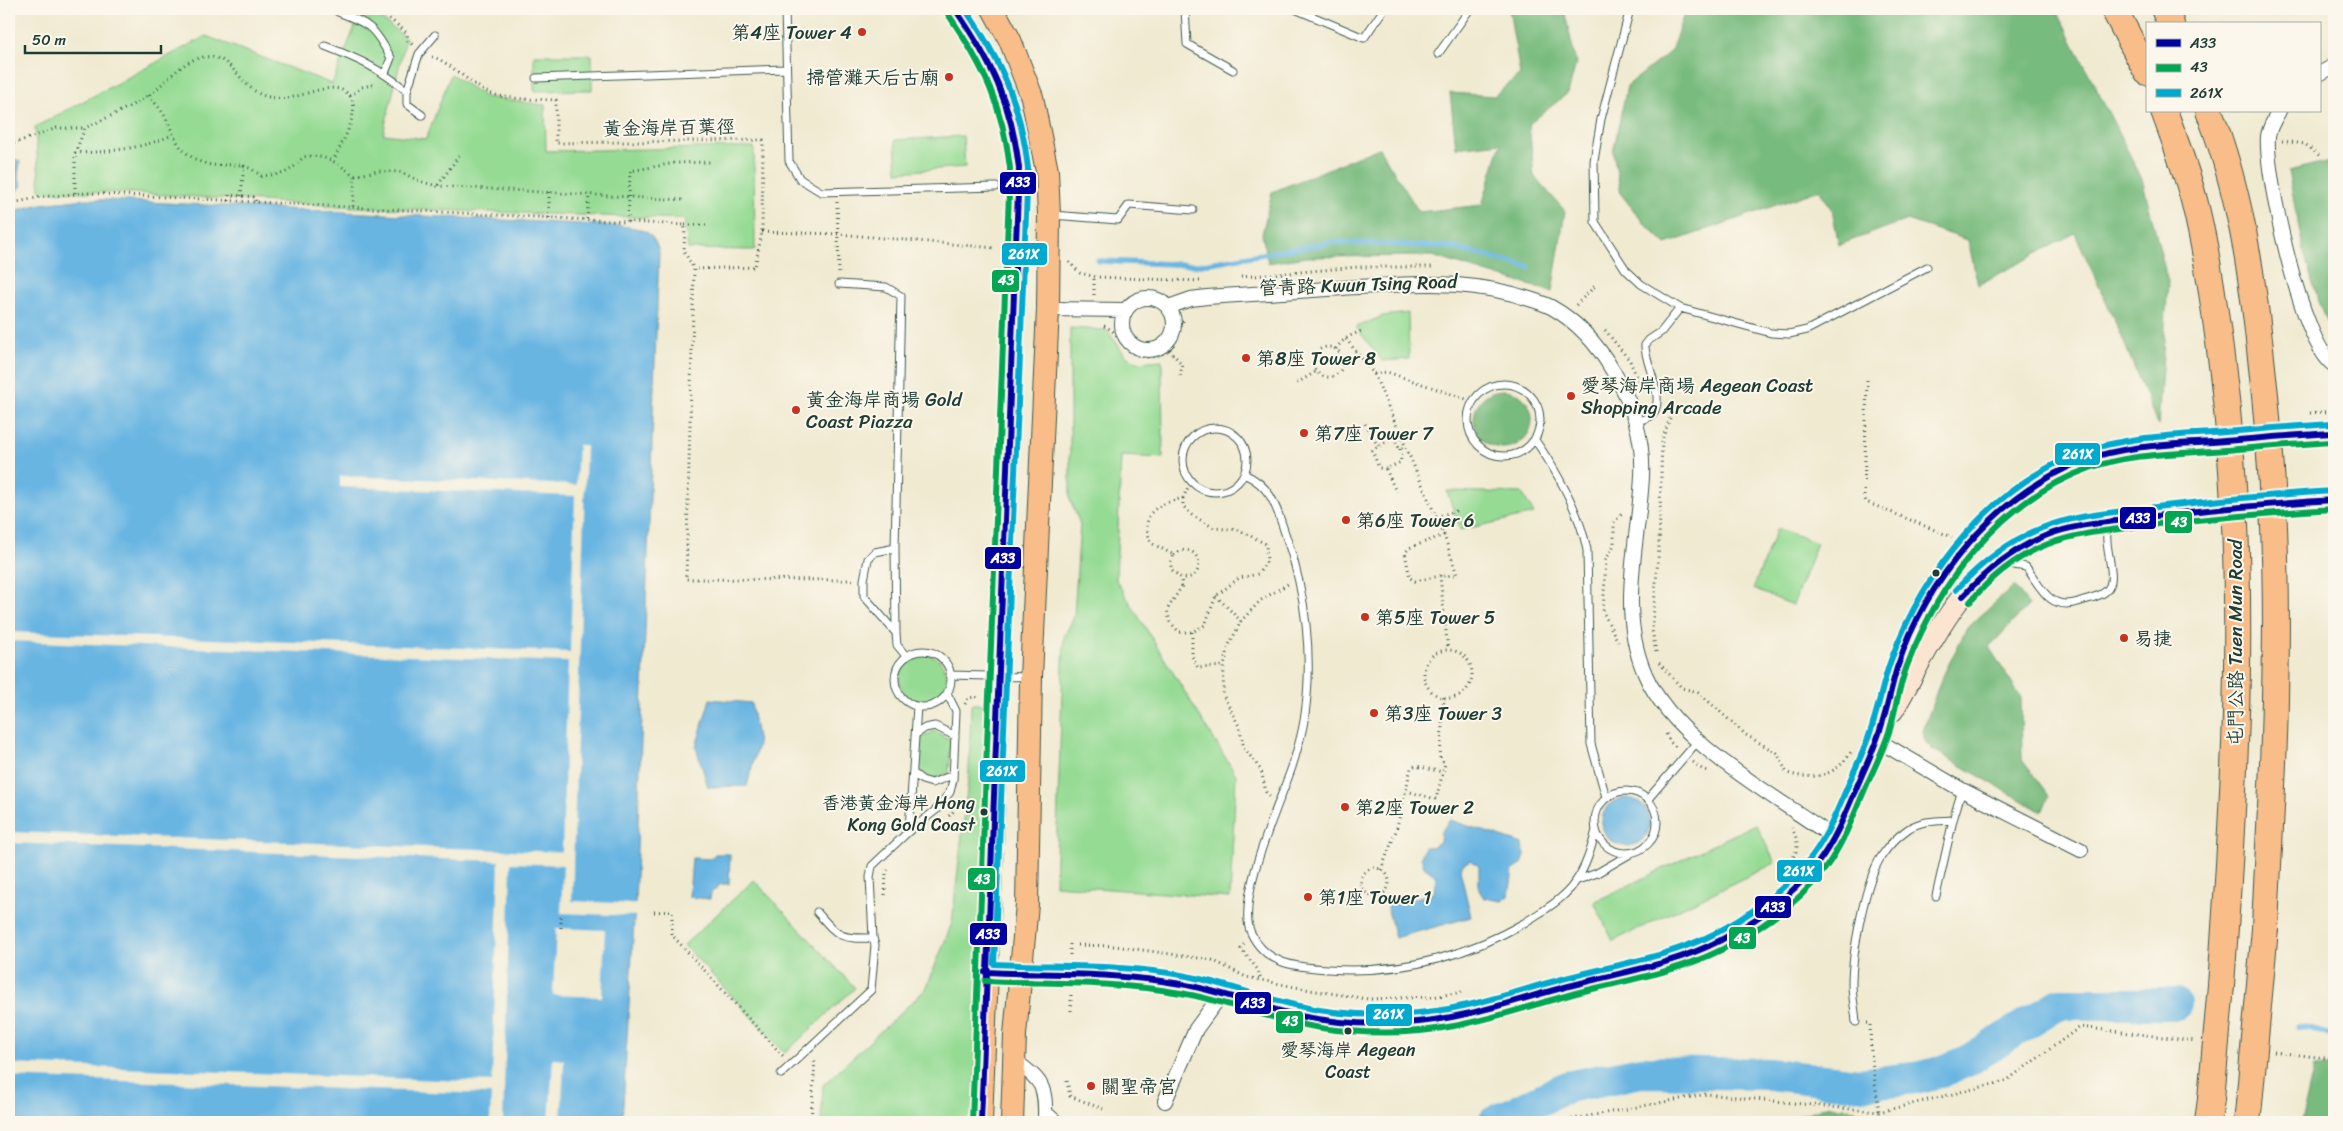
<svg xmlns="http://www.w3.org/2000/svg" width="2343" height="1131" font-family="Sriracha,'LXGW WenKai TC',sans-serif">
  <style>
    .green { fill: #96db94; stroke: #5a8c64 }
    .forest { fill: #78bb7e; stroke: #4c7c59 }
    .water { fill: #69b5e2; stroke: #44798b }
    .pier { fill: #f0ead1 }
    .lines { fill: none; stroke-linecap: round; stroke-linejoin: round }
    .stream { stroke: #69b5e2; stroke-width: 5.5 }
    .river { stroke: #69b5e2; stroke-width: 32 }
    .secondary-tunnel { stroke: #c6c7b2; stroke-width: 20; stroke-dasharray: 20 10; stroke-linecap: butt }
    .lane-casing { stroke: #3e574c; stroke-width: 9 }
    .street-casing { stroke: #3e574c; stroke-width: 16 }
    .secondary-casing { stroke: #3e574c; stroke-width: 22 }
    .primary-casing { stroke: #3e574c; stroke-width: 24 }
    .highway-casing { stroke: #3e574c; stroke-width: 28 }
    .path { stroke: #3e574c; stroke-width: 3; stroke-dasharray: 1 4; stroke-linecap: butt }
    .lane { stroke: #fff; stroke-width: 7 }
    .street { stroke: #fff; stroke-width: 14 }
    .secondary { stroke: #fce5d0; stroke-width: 20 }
    .primary { stroke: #f8bd89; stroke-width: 22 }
    .highway { stroke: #f8bd89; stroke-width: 26 }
    .highway-bridge-casing { stroke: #3e574c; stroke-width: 28; stroke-linecap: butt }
    .highway-bridge { stroke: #f8bd89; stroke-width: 26 }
    .bus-1-casing { stroke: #fbf7ec; stroke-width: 10 }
    .bus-2-casing { stroke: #fbf7ec; stroke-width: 10 }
    .bus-3-casing { stroke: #fbf7ec; stroke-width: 10 }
    .bus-1 { stroke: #0000a0; stroke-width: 6 }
    .bus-2 { stroke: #00a651; stroke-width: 6 }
    .bus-3 { stroke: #00a9ce; stroke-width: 6 }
    .poi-dot { fill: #c8321e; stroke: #fbf7ec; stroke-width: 2 }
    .bus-dot { fill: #1f3d34; stroke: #fbf7ec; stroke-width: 2 }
    .labels { text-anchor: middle; stroke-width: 4; stroke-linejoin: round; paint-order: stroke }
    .bus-label { font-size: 18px; fill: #1f3d34; stroke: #fbf7ec; text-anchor: end }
    .poi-label { font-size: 19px; fill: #1f3d34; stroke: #fbf7ec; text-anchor: start }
    .street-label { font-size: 19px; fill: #1f3d34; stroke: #fbf7ec }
    .line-badge { stroke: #fbf7ec; stroke-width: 2 }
    .badge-label { font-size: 14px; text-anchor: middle; font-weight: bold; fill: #fff }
  </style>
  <rect width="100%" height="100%" fill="#fbf7ec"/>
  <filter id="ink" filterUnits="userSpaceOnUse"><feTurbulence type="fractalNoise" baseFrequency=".02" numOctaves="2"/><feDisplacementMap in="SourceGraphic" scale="10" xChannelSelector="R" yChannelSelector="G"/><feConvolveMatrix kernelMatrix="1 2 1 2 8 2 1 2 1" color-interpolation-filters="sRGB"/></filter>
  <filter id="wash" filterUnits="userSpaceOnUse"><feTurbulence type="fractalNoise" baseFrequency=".0096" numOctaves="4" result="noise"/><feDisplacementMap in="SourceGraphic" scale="20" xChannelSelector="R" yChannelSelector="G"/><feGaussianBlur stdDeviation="1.12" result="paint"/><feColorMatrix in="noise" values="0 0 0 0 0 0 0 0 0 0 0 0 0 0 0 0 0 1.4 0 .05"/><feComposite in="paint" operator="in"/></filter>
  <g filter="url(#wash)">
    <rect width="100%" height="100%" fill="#f0ead1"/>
    <path class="green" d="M362,9H369L406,38L383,134L426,139L451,74L485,97L545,105L546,151L754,147L755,250L688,249L684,219L353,207L135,193L40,191L35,127L206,36L332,84Z
      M534,55H592V90L534,91Z
      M963,136L965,167L897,172L895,140Z
      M1408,313L1409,359L1382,361L1356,327L1383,316Z
      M1070,328L1107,330L1126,356L1137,362L1162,360L1163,458L1121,456L1116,580L1236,775L1230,898L1055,885L1064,637L1074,617L1080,524L1070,499Z
      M1447,491L1522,493L1534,514L1460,530Z
      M1777,528L1817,543L1793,605L1753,589Z
      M899 678a24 24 0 1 1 48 0a24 24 0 1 1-48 0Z
      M971,704H986L974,1122H821L823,1085L926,989L952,923L969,772Z
      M935,731L951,740L949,773C935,779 930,780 917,770L920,738Z
      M1756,824L1775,863L1613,941L1594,902Z
      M754,880L855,988L785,1053L684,945Z"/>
    <path class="forest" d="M1509,9H1564L1576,63L1568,93L1529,124L1534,176L1565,211L1552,292L1432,256L1306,257L1268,263L1262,234L1272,192L1379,148L1419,212L1482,205L1501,143L1456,148L1450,93L1494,96L1520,74Z
      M1686,9H2056L2142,179L2168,282L2158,426L2121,335L2075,233L1978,285L1968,240L1907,220L1839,245L1832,209L1819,190L1666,244L1642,221L1621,194L1613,152L1627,86L1671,51Z
      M2334,160V335C2307,284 2299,227 2288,171Z
      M1474 419a29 29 0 1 1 58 0a29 29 0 1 1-58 0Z
      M2014,586L2029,605L1989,647L2021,698L2022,760L2049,796L2042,812L1932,749L1925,741L1923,731L1940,682L1967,628Z
      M2314,1067H2334V1122H2301Z
      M1830,1105L1889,1117L1904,1122H1781Z"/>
    <path class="water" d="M12,157L20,162L18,175L22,186L16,192L9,193V158Z
      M86,199L621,226C642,229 652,229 659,252L635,904L622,1122H9V212L41,204Z
      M710,699L751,703L758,744L747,786L708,787L696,747Z
      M1602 822a24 24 0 1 1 48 0a24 24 0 1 1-48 0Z
      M1450,820L1523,844C1525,858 1526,864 1513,870L1509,896L1502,901L1484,898L1479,890V866L1471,860L1463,864L1460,870L1471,917L1395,938L1387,906L1434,893L1436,876L1424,867L1421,857L1425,847H1432L1440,842L1441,832Z
      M715,854H730L729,884H721L711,893L710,899L689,897L692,858L710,859Z"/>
    <path class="pier" d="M578,445H586L572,901L638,904L637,916L561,913L563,865L511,863L503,1122H490L491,1094L9,1077V1064L492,1082L499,861L9,843V832L562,852L568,662L9,641V632L570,652L575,496L340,487V476L576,485Z
      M556,928L605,930L602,997L553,995Z
      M553,1059L564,1060L561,1121L587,1122H549Z"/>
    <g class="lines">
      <path class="stream" d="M1098,261L1198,265L1333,242L1451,247L1529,267
        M2297,1026L2334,1036"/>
      <path class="river" d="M1494,1122L1567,1087L1641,1072L1769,1074L1859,1084L1915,1078L1941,1072L1969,1060L2059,1004H2176"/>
    </g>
  </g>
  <g filter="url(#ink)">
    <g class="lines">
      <path class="secondary-tunnel" d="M2180,444L2303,435
        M2203,509L2308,502"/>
      <g class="lane-casing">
        <path id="lane" d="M785,9L789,161L800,179L821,192L996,187
          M1185,9L1187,44L1233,70
          M1295,9L1364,38L1384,9
          M1630,9L1601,119L1594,161L1595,222L1626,270L1641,284L1680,308L1771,333L1789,334L1807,330L1927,267
          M338,12C370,24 374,27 391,58L385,73
          M325,46C358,59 379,68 407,91
          M1438,54L1470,9
          M536,78L786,69
          M422,115L407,104V91L419,54L435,35
          M1052,215L1118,220L1129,205L1193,210
          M839,284L886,287L901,296L895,548L896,633L897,645L906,656
          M1468 420a36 36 0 1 1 72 0a36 36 0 1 1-72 0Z
          M1636,422C1640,420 1646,419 1650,416C1669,403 1644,364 1645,345L1649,340L1661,332L1680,308
          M1183 460a32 32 0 1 1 64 0a32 32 0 1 1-64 0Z
          M1535,440C1558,473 1579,510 1587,550L1591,744L1606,797
          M1244,474C1274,487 1277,511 1287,539C1306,594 1313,657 1305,714C1303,731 1297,751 1292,767C1280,802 1235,900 1251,933C1266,965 1296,967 1328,969C1398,974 1463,958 1524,923C1538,914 1553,906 1565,894C1583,877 1590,854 1596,830
          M895,548L875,552L868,559L864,580V596L896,633
          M2003,563L2026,567C2041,587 2049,611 2078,602C2086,599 2100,597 2106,591C2121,579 2099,540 2110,524
          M895 679a28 28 0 1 1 56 0a28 28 0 1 1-56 0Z
          M950,675L1028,677
          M916,734L925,728L935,726L955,736
          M913,773L922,780L932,783L953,775
          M1595 822a31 31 0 1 1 62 0a31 31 0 1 1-62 0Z
          M1648,799L1698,741
          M909,830L917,706
          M1578,880L1597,873L1630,854
          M1936,896L1953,820
          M817,912C839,937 839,939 873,938L870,877L872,866L908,832L936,810L950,792L953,780L956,711L947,693
          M1856,1022C1855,1009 1852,996 1852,984C1852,954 1865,881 1881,857C1888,846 1898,836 1908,829C1921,820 1937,821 1953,820L1962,790
          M781,1074L871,990L875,945L873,938
          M1046,1109L1061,1122"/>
      </g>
      <g class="street-casing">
        <path id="street" d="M2319,74L2334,66
          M2279,111C2275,118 2269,128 2268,136C2265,176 2302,344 2334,365
          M1122 324a26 26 0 1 1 52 0a26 26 0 1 1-52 0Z
          M1168,307L1191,299L1207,297C1252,294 1298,291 1343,288C1400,284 1456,279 1513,294C1525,298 1539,301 1551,307C1578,322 1598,345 1613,371C1632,402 1644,439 1642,476C1639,542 1617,610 1645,674C1674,742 1774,795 1833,837
          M1048,309L1125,310
          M1877,740L1962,790L2081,850
          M1014,1060C1043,1082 1046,1085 1045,1122
          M1165,1101L1196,1029L1221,995"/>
      </g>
      <g class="secondary-casing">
        <path id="secondary" d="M2303,435L2334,433
          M2308,502L2334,500
          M1893,711C1913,677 1930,641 1952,610C1974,578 2010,547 2046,535C2096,519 2151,516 2203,509
          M985,972C1017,974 1049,976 1081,976C1116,977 1151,978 1185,985C1237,996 1289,1018 1343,1023C1428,1031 1495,1004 1575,984C1624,973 1672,965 1717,942C1753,924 1791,897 1816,865C1839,835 1868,769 1880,732C1887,709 1890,683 1900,661C1934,575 1996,492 2085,460C2116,450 2148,447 2180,444"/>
      </g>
      <g class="primary-casing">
        <path id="primary" d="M955,9C993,62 1014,101 1019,168L981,1122
          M993,9L1010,40L1032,97L1047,171L1049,215L1048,309L1031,677L1027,904L1015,1035L1012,1122"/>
      </g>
      <g class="highway-casing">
        <path id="highway" d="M2114,9L2147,72
          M2164,9L2171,24
          M2164,111C2175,141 2187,172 2195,204C2208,257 2215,311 2222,365C2248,573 2236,778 2221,985
          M2209,111C2240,191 2252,273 2261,358C2274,470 2278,584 2275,697C2274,774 2268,852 2265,929
          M2208,1122L2211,1099
          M2247,1122L2249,1104"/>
      </g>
      <path class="path" d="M378,9L407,33L408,41L413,45
        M432,57C444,58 472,85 487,92C503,100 537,99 556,100V143L763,140L762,232L755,267L694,269L686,579L853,580
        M149,95C153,101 159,107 163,113C175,133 174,149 199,161C224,173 236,154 261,176C282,174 289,175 303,157C326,153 338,164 355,176L353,207
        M350,96L362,87L376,84
        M2282,141L2305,144L2321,157
        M9,145L57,128H85
        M75,153C108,152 142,149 172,135
        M355,176L377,171L401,172L419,181L437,186L683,200
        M438,185L461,153
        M75,193V153L85,128C106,118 129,108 149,95C163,85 177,67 193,60C233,44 237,91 269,97C274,98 282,99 288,98C305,96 335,79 349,95C363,110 340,146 333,161
        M241,196L244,165
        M229,201V195L255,197L256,202
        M837,202L839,273
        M9,204L40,197L87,193L685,225L684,251L694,269
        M549,218V191
        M587,219L589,194
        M628,222L630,171L675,163L710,162
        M685,225H709
        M762,232L838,234L996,248
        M1069,262L1080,273L1096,277L1200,281
        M1241,277L1358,267H1435
        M1094,295V277
        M1576,305L1596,285
        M1104,326C1115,330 1119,340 1126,348C1139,361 1163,360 1174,344C1179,336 1181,327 1184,318
        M1605,330L1630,361L1640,385
        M1346,339L1374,374L1444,535L1457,575L1440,576
        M1313 362a15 15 0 1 1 30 0a15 15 0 1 1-30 0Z
        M1336,349C1342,339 1353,334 1364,330
        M1169,350L1182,364L1180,377
        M1374,374L1387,372L1472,401
        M1867,380L1864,496L1866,502L1952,537
        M1297,383L1317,371
        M2310,413L2334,411
        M1365,424L1378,446
        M1400,449L1401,462L1386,469L1379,468L1372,450L1393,438L1400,449L1405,446
        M1386,469L1396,492
        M1183,498V506L1192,515L1214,528L1239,530L1266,544L1267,561L1258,574L1239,578L1216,596L1205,625L1192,632H1179L1170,622L1167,610L1182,586L1181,578L1171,569V561L1174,555L1151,543C1139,512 1156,505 1183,498L1191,481
        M1436,517L1459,510
        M1444,535L1409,548L1405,553L1410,578L1415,581L1440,576L1448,650
        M1174,555C1198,536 1212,580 1181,578
        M1216,596L1241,621
        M1192,632V656L1198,668L1224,666
        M1618,642L1603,612L1606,560L1614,545V522L1623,513
        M1424 674a24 24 0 1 1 48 0a24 24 0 1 1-48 0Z
        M1656,652L1652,630L1659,547L1662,440L1674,407
        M1659,663L1682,688L1698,692L1746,735L1777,753L1787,773C1813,781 1838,776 1852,750
        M965,704L968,698L976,697L980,699
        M1666,734L1670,742L1677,748
        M1693,762L1703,770L1709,771
        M1406,791L1436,799L1445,764L1440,758L1444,697
        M1270,796L1266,792L1261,770L1244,748L1239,726L1223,695L1224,666L1229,645L1241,621L1261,600L1288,584
        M949,816L954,811L957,805
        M1361 882a14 14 0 1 1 28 0a14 14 0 1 1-28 0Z
        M1785,869C1796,854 1802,848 1792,828
        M1381,870L1396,831L1411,768L1415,766L1443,772
        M885,895L886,873L888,870
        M654,912L672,911V935L783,1056
        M561,928V913
        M1070,944V958
        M1244,944L1241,949L1258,970L1261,980
        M1078,945L1115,946L1212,960L1246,977L1310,990L1368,999L1432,997L1462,992
        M1071,1011V994
        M1867,1023H1870L1871,1053L1879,1112
        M2274,1052L2334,1059
        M1067,1081L1070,1096L1103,1109
        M811,1122L815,1059
        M1557,1122L1707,1094L1879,1112L2006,1081L2080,1027L2196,1041"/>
      <use href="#lane" class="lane"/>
      <use href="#street" class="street"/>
      <use href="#secondary" class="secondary"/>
      <use href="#primary" class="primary"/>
      <use href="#highway" class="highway"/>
      <g class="highway-bridge-casing">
        <path id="highway-bridge" d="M2211,1099L2221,985
          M2249,1104L2265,929"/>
      </g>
      <use href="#highway-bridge" class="highway-bridge"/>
      <g class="bus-1-casing">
        <path id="bus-1" d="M955,9C991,61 1012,104 1019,168L981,1122
          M1963,596C1986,571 2013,549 2045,536C2075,524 2109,522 2141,518C2205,509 2270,504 2334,500
          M985,972C1050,975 1116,972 1181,984C1221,991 1260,1007 1300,1016C1334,1023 1370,1025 1405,1023C1463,1020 1517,999 1573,985C1623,972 1675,964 1721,940C1756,921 1792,896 1817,864C1837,838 1848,807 1861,777C1869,759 1877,742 1882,724C1888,706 1891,687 1897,668C1926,580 1994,496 2082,461C2123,445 2169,445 2212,442C2252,439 2293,435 2334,433"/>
      </g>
      <g class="bus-2-casing">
        <path id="bus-2" d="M948,14C983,65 1003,106 1010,168L972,1122
          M1970,602C1991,577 2017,556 2048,544C2078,533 2110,530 2141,526C2206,518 2270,513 2334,509
          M985,981C1050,984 1116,981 1181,993C1237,1003 1290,1028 1348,1031C1383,1034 1419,1033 1454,1026C1497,1018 1538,1003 1580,992C1628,980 1677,972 1721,950C1759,930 1798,904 1824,870C1844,843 1855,812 1868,782C1876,765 1884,748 1890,729C1896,708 1899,686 1907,666C1939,581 2002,499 2090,468C2129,454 2171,454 2212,451C2253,448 2293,444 2334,442"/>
      </g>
      <g class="bus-3-casing">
        <path id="bus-3" d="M965,9C1001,60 1021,105 1028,168L994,964C1056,967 1119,964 1181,975C1221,982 1259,997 1299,1006C1333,1014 1369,1016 1404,1014C1461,1012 1515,991 1570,977C1620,964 1672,956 1718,932C1753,913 1788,888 1812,856C1830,832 1840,803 1852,776C1860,758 1868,742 1873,723C1880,702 1883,681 1891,660C1924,571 1991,485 2083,452C2124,437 2169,436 2212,433C2252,430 2293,426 2334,424
          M1956,590C1980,564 2009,541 2042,528C2073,516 2107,513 2139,509C2204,501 2269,495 2333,491"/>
      </g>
      <use href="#bus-1" class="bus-1"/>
      <use href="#bus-2" class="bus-2"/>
      <use href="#bus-3" class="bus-3"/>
    </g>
  </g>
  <g class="poi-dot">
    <circle cx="862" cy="32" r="5"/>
    <circle cx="949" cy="77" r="5"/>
    <circle cx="1246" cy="358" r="5"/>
    <circle cx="1571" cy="396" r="5"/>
    <circle cx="796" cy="410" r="5"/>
    <circle cx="1304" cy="433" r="5"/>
    <circle cx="1346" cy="520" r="5"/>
    <circle cx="1365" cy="617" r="5"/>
    <circle cx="2124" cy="638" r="5"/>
    <circle cx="1374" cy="713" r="5"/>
    <circle cx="1345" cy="807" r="5"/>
    <circle cx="1308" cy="897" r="5"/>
    <circle cx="1091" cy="1086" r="5"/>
  </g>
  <g class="bus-dot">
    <circle cx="1936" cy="573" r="4.5"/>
    <circle cx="984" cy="812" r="4.5"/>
    <circle cx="1348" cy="1031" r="4.5"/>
  </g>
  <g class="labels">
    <g class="bus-label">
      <text x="975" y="809">香港黃金海岸 Hong<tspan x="975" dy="22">Kong Gold Coast</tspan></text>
      <text x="1348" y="1056" text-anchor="middle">愛琴海岸 Aegean<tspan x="1348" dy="22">Coast</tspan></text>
    </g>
    <g class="poi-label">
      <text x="852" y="39" text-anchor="end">第4座 Tower 4</text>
      <text x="939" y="84" text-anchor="end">掃管灘天后古廟</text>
      <text x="1256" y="365">第8座 Tower 8</text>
      <text x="1581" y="392">愛琴海岸商場 Aegean Coast<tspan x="1581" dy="22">Shopping Arcade</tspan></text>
      <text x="806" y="406">黃金海岸商場 Gold<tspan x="806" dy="22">Coast Piazza</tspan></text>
      <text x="1314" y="440">第7座 Tower 7</text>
      <text x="1356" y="527">第6座 Tower 6</text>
      <text x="1375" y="624">第5座 Tower 5</text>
      <text x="2134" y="645">易捷</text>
      <text x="1384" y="720">第3座 Tower 3</text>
      <text x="1355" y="814">第2座 Tower 2</text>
      <text x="1318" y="904">第1座 Tower 1</text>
      <text x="1101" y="1093">關聖帝宮</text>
    </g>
    <g class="street-label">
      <text transform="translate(669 127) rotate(-1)" y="7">黃金海岸百葉徑</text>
      <text transform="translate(1358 284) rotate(-2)" y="7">管青路 Kwun Tsing Road</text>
      <text transform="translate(2235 643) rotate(-90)" y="7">屯門公路 Tuen Mun Road</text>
    </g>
  </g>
  <g class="line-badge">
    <rect x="999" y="171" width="38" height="24" rx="5" fill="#0000a0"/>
    <rect x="1001" y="242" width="47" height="24" rx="5" fill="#00a9ce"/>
    <rect x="991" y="269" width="29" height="24" rx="5" fill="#00a651"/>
    <rect x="2054" y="442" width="47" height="24" rx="5" fill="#00a9ce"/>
    <rect x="2119" y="506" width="38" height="24" rx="5" fill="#0000a0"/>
    <rect x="2164" y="510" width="29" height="24" rx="5" fill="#00a651"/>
    <rect x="984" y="546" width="38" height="24" rx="5" fill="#0000a0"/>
    <rect x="979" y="759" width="47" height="24" rx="5" fill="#00a9ce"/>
    <rect x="1776" y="859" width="47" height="24" rx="5" fill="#00a9ce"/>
    <rect x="967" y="867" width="29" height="24" rx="5" fill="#00a651"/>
    <rect x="1754" y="895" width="38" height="24" rx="5" fill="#0000a0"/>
    <rect x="969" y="922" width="39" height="24" rx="5" fill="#0000a0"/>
    <rect x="1728" y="926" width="29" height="24" rx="5" fill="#00a651"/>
    <rect x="1234" y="991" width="38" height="24" rx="5" fill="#0000a0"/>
    <rect x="1365" y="1003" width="48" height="24" rx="5" fill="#00a9ce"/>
    <rect x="1275" y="1010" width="29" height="24" rx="5" fill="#00a651"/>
  </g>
  <g class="badge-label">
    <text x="1018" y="187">A33</text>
    <text x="1024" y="259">261X</text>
    <text x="1006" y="285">43</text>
    <text x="2078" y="459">261X</text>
    <text x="2138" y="523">A33</text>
    <text x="2179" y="527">43</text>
    <text x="1003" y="563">A33</text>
    <text x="1002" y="776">261X</text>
    <text x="1799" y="876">261X</text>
    <text x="982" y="884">43</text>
    <text x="1773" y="912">A33</text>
    <text x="988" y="939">A33</text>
    <text x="1742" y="943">43</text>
    <text x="1253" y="1008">A33</text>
    <text x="1389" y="1019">261X</text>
    <text x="1290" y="1026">43</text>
  </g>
  <rect width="2343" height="1131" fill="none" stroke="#fbf7ec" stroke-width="30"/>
  <rect x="2146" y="22" width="175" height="90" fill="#fbf7ec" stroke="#a3ada2"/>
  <rect x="2156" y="39" width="25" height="8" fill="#0000a0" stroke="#a3ada2"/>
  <text x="2190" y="48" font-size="15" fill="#1f3d34">A33</text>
  <rect x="2156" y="64" width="25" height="8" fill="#00a651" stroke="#a3ada2"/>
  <text x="2190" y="72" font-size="15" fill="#1f3d34">43</text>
  <rect x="2156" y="89" width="25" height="8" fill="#00a9ce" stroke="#a3ada2"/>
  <text x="2190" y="98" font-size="15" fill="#1f3d34">261X</text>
  <path d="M25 45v8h136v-8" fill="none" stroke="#1f3d34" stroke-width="2.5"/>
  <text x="32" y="45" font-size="15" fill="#1f3d34" stroke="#fbf7ec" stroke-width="4" paint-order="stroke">50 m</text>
</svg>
